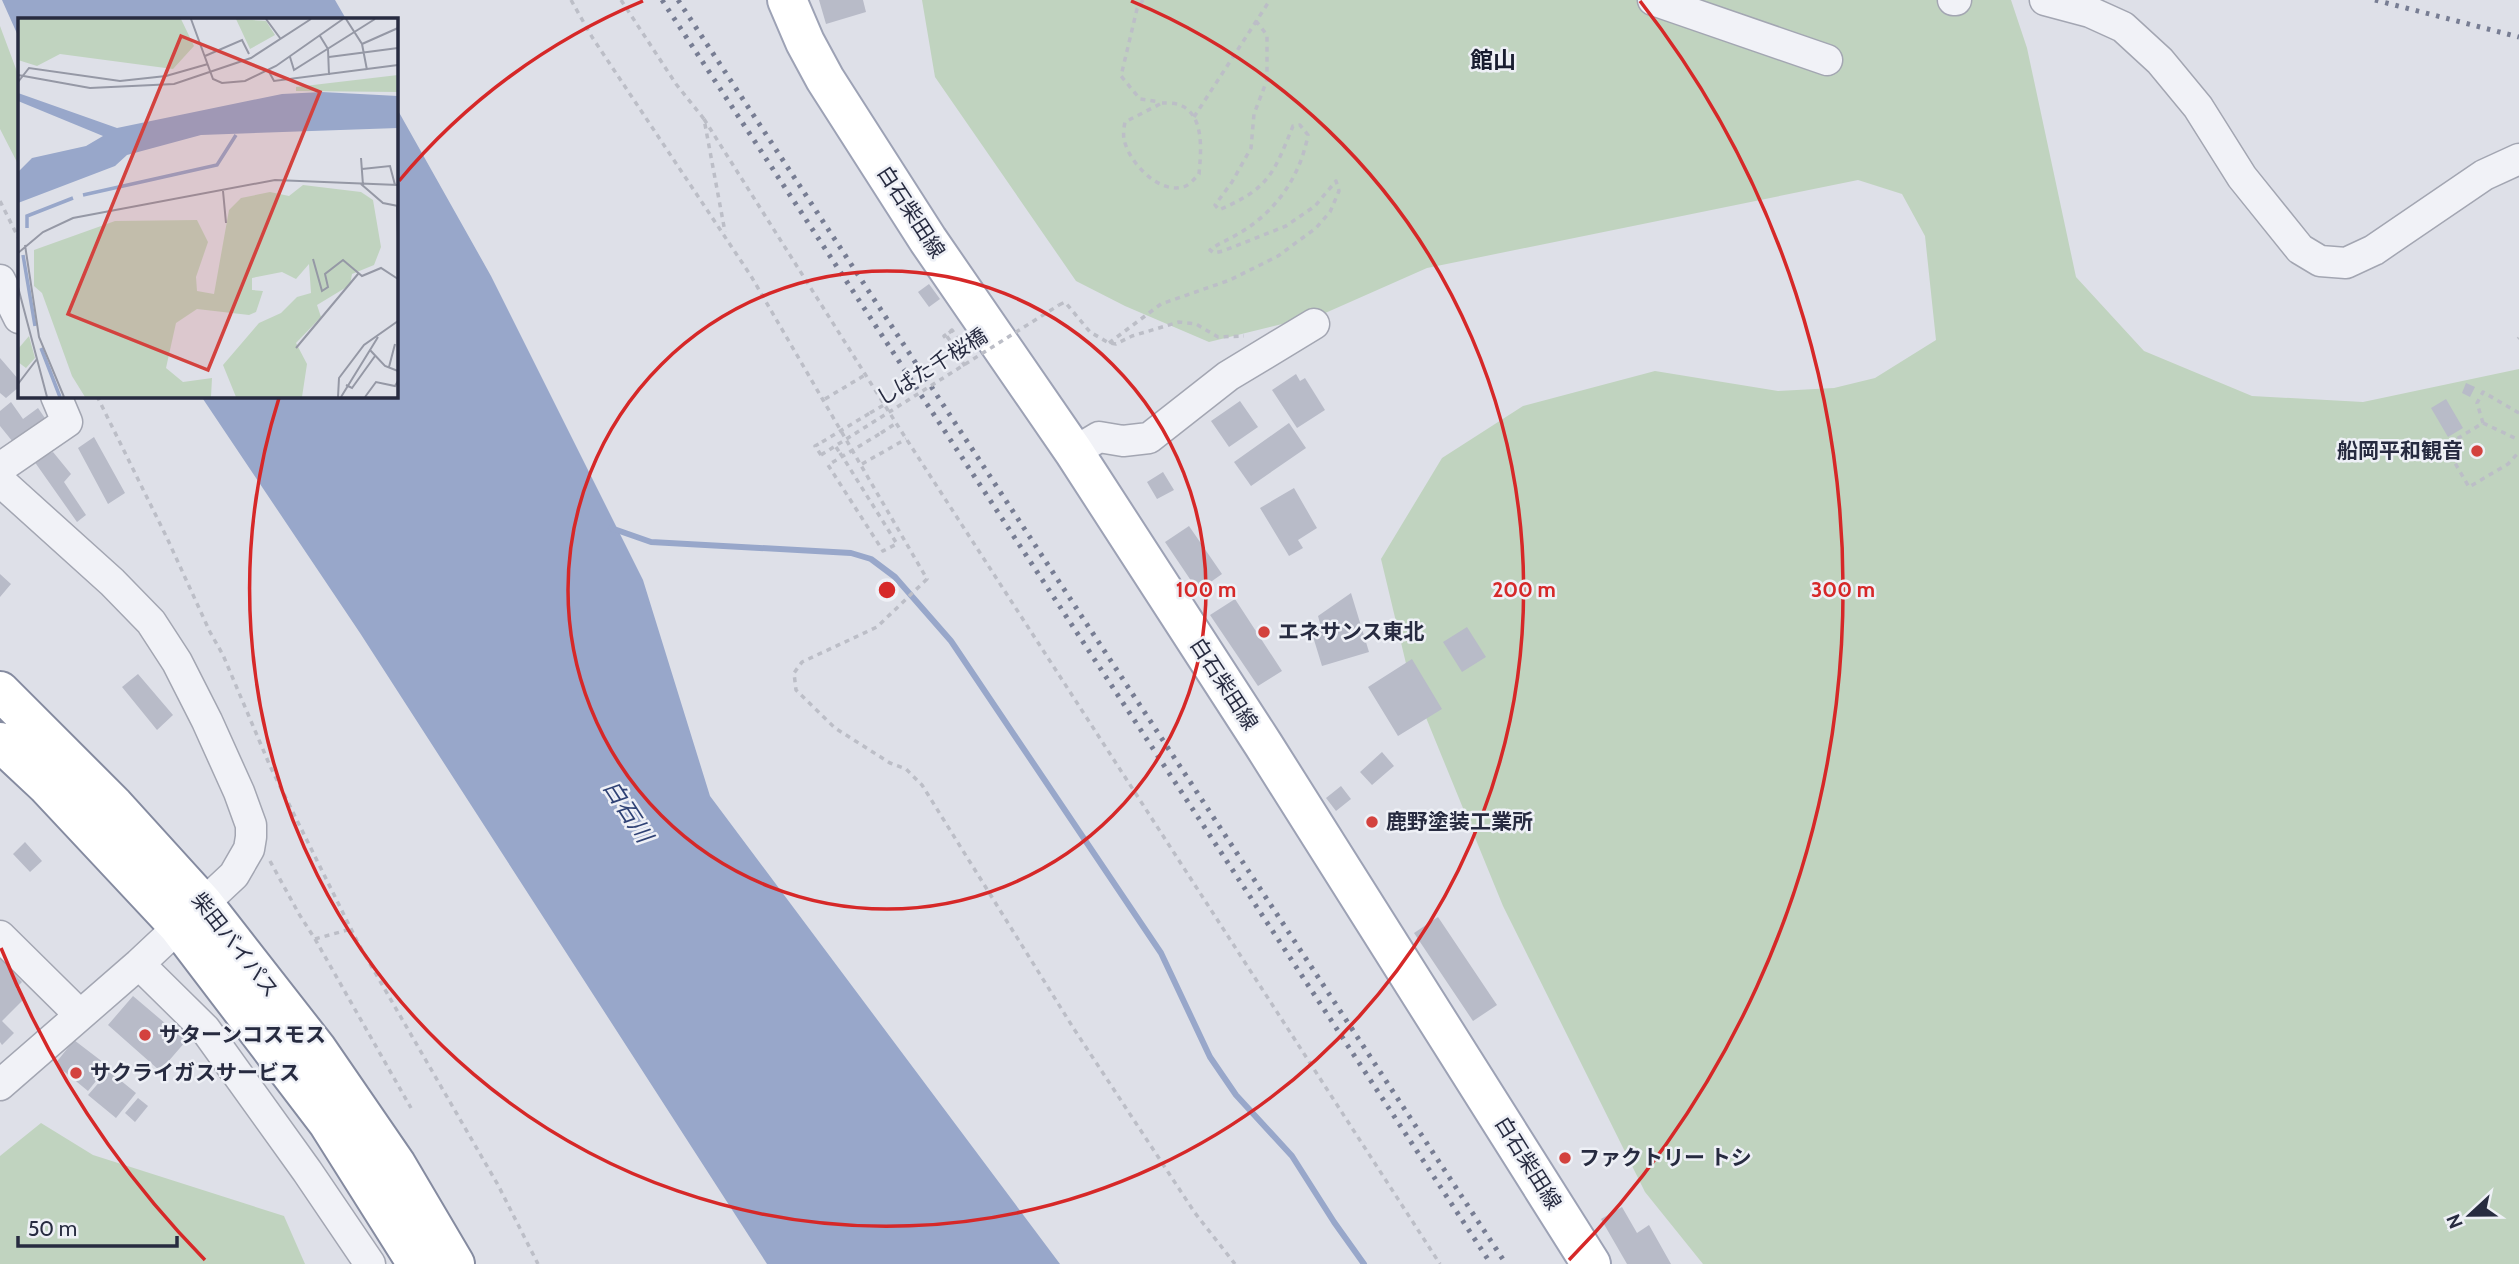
<svg xmlns="http://www.w3.org/2000/svg" width="2519" height="1264" font-family="Cabin,'Noto Sans JP',sans-serif">
  <style>
    .green { fill: #c0d3bf }
    .water { fill: #98a7ca }
    .lines { fill: none; stroke-linecap: round; stroke-linejoin: round }
    .stream { stroke: #98a7ca; stroke-width: 6 }
    .building { fill: #b8bbc8 }
    .minor-casing { stroke: #a3a6b2; stroke-width: 33 }
    .major-casing { stroke: #9da2b5; stroke-width: 42 }
    .highway-casing { stroke: #858ba0; stroke-width: 42 }
    .path { stroke: #bcbec7; stroke-width: 3.5; stroke-dasharray: 5 5; stroke-linecap: butt }
    .minor { stroke: #f1f2f7; stroke-width: 30 }
    .major { stroke: #fff; stroke-width: 38 }
    .highway { stroke: #fff; stroke-width: 38 }
    .rail { stroke: #777d93; stroke-width: 5; stroke-dasharray: 3.5 7; stroke-linecap: butt }
    .path-bridge { stroke: #bcbec7; stroke-width: 3.5; stroke-dasharray: 5 5; stroke-linecap: butt }
    .ring { fill: none; stroke: #d62828; stroke-width: 3.5 }
    .poi-dot { fill: #d3423e; stroke: #eef0f6; stroke-width: 2.5 }
    .labels { text-anchor: middle; stroke-width: 5; stroke-linejoin: round; paint-order: stroke }
    .street-label { font-size: 21px; fill: #272b40; stroke: #eef0f6 }
    .poi-label { font-size: 21px; font-weight: bold; fill: #272b40; stroke: #eef0f6; text-anchor: start }
    .neighbourhood-label { font-size: 23px; font-weight: bold; fill: #191d30; stroke: #eef0f6 }
    .water-label { font-size: 23px; font-style: italic; fill: #2f4275; stroke: #eef0f6 }
    .inset-river { fill: none; stroke: #98a7ca; stroke-width: 3.5 }
    .inset-road { fill: none; stroke: #9598a5; stroke-width: 2 }
    .view { fill: #d3423e; fill-opacity: 0.15; stroke: #d3423e; stroke-width: 3.5 }
    .inset-edge { fill: none; stroke: #272b40; stroke-width: 3.5 }
    .centre { fill: #d62828; stroke: #eef0f6; stroke-width: 3.5 }
    .ring-label { font-size: 21px; text-anchor: middle; font-weight: bold; fill: #d62828; stroke: #eef0f6; stroke-width: 5; stroke-linejoin: round; paint-order: stroke }
  </style>
  <rect width="100%" height="100%" fill="#dee0e8"/>
  <path class="green" d="M922,0H2011L2027,48L2076,277L2144,351L2252,396L2363,402L2519,369V1264H1703L1645,1192L1503,906L1409,676L1381,559L1442,458L1523,406L1655,371L1778,391L1834,388L1875,378L1936,340L1925,236L1902,194L1858,180L1427,268L1323,314L1209,342L1125,306L1076,281L935,77Z
    M0,26L19,77V166L0,129Z
    M41,1123L93,1155L284,1216L305,1264H0V1156Z"/>
  <path class="water" d="M2,0H335L346,19H19V38Z
    M396,107L491,276L643,580L710,796L1060,1264H767L360,633L201,396H396Z"/>
  <g class="lines">
    <path class="stream" d="M611,528L651,542L851,553L871,559L895,577L951,641L1161,953L1210,1057L1236,1095L1292,1156L1334,1222L1364,1264"/>
  </g>
  <path class="building" d="M819,0H863L866,12L826,24Z
    M929,284L940,299L929,307L918,292Z
    M0,358L19,380V387L6,398L0,393Z
    M1296,374L1300,381L1305,378L1325,410L1297,428L1272,390Z
    M2466,383L2475,387L2470,397L2462,393Z
    M2446,399L2463,428L2448,437L2431,408Z
    M1240,401L1258,427L1229,447L1211,421Z
    M11,402L23,419L38,408L49,424L17,447L0,426V411Z
    M1289,423L1306,448L1251,486L1234,462Z
    M94,437L125,493L108,504L78,448Z
    M46,450L48,454L53,452L71,474L64,482L86,515L77,522L34,461Z
    M1163,472L1174,490L1157,499L1147,482Z
    M1294,488L1317,528L1298,540L1303,548L1289,556L1260,508Z
    M1189,526L1222,574L1198,591L1165,542Z
    M0,574L11,584L0,597Z
    M1351,593L1369,652L1322,666L1311,630L1321,627L1318,616Z
    M1235,599L1282,671L1258,686L1210,615Z
    M1467,627L1486,657L1462,672L1443,642Z
    M1412,659L1442,709L1398,736L1368,687Z
    M138,674L173,715L157,730L122,687Z
    M1382,752L1394,766L1372,785L1360,772Z
    M1341,786L1351,799L1336,811L1326,798Z
    M25,842L42,861L30,872L13,854Z
    M1438,917L1497,1005L1473,1021L1414,933Z
    M0,959L22,982L16,988L25,998L2,1021L14,1033L2,1045L0,1042Z
    M133,996L186,1041L160,1071L108,1025Z
    M74,1040L108,1066L88,1091L55,1064Z
    M109,1071L136,1093L116,1118L88,1095Z
    M138,1098L148,1106L135,1122L125,1113Z
    M1622,1207L1637,1233L1649,1225L1671,1264H1627L1601,1219Z"/>
  <g class="lines">
    <g class="minor-casing">
      <path id="minor" d="M1653,0L1827,60
        M1953,0H1956
        M2045,0L2090,12L2123,27L2160,61L2198,107L2242,177L2300,249L2320,261L2346,263L2374,250L2484,175L2519,159
        M0,280L19,318
        M1074,452L1099,437L1123,441L1149,438L1228,376L1314,324
        M0,468L67,422L56,396
        M0,481L112,582L151,622L177,662L207,721L239,792L251,825V837L249,849L234,875L139,964L0,1085
        M0,936L80,1015
        M139,964L205,1029L307,1171L370,1264"/>
    </g>
    <g class="major-casing">
      <path id="major" d="M787,0L805,42L825,79L928,240L1074,452L1263,744L1591,1264"/>
    </g>
    <g class="highway-casing">
      <path id="highway" d="M0,691L114,805L203,903L317,1049L396,1164L455,1264
        M0,742L46,785L178,926L328,1123L417,1264"/>
    </g>
    <path class="path" d="M571,0L592,37L751,276L927,579L877,627L802,662L794,673L796,690L835,728L890,763L906,769L922,785L1074,1029L1195,1213L1235,1264
      M621,0L676,84L704,119L725,232
      M1143,0L1137,9L1121,76L1140,99L1160,102
      M1162,103C1167,103 1175,103 1180,105C1205,115 1201,152 1199,174C1195,178 1189,186 1183,187C1158,194 1128,161 1124,139C1123,134 1124,127 1125,122Z
      M1194,117L1270,0
      M704,119L896,423L1440,1264
      M0,201L19,239
      M1059,305L1065,302L1090,332L1109,343L1116,344L1132,336L1179,322L1196,324L1218,337L1244,336
      M953,330L946,335L958,352
      M2518,339L2519,338
      M1109,343L1161,304L1230,280L1278,256L1316,228L1330,212L1339,191L1336,181L1315,206L1286,226L1223,251L1214,253L1210,250C1219,243 1228,240 1238,234C1276,212 1300,177 1308,135L1300,125L1293,126C1273,175 1269,188 1219,210L1215,205L1232,182L1251,148L1254,114L1267,80V35L1256,21
      M957,354L965,366
      M97,396L167,538L210,632L223,655L270,766L358,943L498,1185L538,1264
      M825,399L865,375
      M870,413L884,405
      M2519,413L2483,392L2477,403L2483,423L2445,446L2469,487L2508,464L2519,452
      M2483,423L2519,440
      M881,433L896,423
      M836,447L840,453
      M821,455L815,446L822,442
      M862,464L906,439
      M270,861L299,914L315,939L351,929
      M315,939L411,1108"/>
    <use href="#minor" class="minor"/>
    <use href="#major" class="major"/>
    <use href="#highway" class="highway"/>
    <path class="rail" d="M662,0L1491,1264
      M678,0L1506,1264
      M2375,0L2519,37"/>
    <path class="path-bridge" d="M957,354L944,336L952,330L964,348L958,352
      M822,442L870,413
      M840,453L844,459L897,544L883,551L828,465L881,433
      M821,455L1059,305"/>
  </g>
  <g class="ring">
    <circle cx="887" cy="590" r="319"/>
    <path d="M399 181A637 637 0 0 1 643 1M1131 1A637 637 0 1 1 279 398"/>
    <path d="M205 1260A956 956 0 0 1 1 948M1640 1A956 956 0 0 1 1569 1260"/>
  </g>
  <g class="poi-dot">
    <circle cx="2477" cy="451" r="7"/>
    <circle cx="1264" cy="632" r="7"/>
    <circle cx="1372" cy="822" r="7"/>
    <circle cx="145" cy="1035" r="7"/>
    <circle cx="76" cy="1073" r="7"/>
    <circle cx="1565" cy="1158" r="7"/>
  </g>
  <g class="labels">
    <g class="street-label">
      <text transform="translate(911 212) rotate(57)" y="7">白石柴田線</text>
      <text transform="translate(932 367) rotate(-32)" y="7">しばた千桜橋</text>
      <text transform="translate(1224 684) rotate(57)" y="7">白石柴田線</text>
      <text transform="translate(235 945) rotate(52)" y="7">柴田バイパス</text>
      <text transform="translate(1528 1163) rotate(58)" y="7">白石柴田線</text>
    </g>
    <g class="poi-label">
      <text x="2463" y="458" text-anchor="end">船岡平和観音</text>
      <text x="1278" y="639">エネサンス東北</text>
      <text x="1386" y="829">鹿野塗装工業所</text>
      <text x="159" y="1042">サターンコスモス</text>
      <text x="90" y="1080">サクライガスサービス</text>
      <text x="1579" y="1165">ファクトリー トシ</text>
    </g>
    <g class="neighbourhood-label">
      <text x="1493" y="68">館山</text>
    </g>
    <g class="water-label">
      <text transform="translate(628 811) rotate(57)" y="8">白石川</text>
    </g>
  </g>
  <g transform="translate(18 18)">
    <rect width="380" height="380" fill="#dee0e8"/>
    <path d="M0,1H163L176,28L155,51L42,36L19,48L0,42ZM218,1L248,3L257,17L232,31ZM380,57V74L278,73V69ZM285,167L343,174L355,182L363,229L356,247L334,256L332,267L299,287L303,299L278,325L289,346L284,379H218L205,347L241,305L263,295L279,279L293,275L291,246L278,261L264,254L234,260V272L245,273L238,294L231,297L179,291L158,305L148,350L165,364L194,360L193,379H67L54,358L24,275L16,268V232L97,203L179,202L190,224L178,259L179,273L196,276L211,192L223,180L252,174L271,178ZM11,318L17,340L8,350L0,344V331Z" fill="#c0d3bf"/>
    <path d="M304,74L380,78V110L183,117L109,137L97,148L0,185V154L14,140L68,128L85,118L0,83V75L99,110L264,76Z" fill="#98a7ca"/>
    <path class="inset-river" d="M65,177L199,147L218,117M9,210V198L55,180M5,237L17,308M23,330L42,379"/>
    <path class="inset-road" d="M173,1L195,61L204,65L227,63L258,48L325,1M248,1L262,20M328,1L344,26L349,52M302,18L310,31L311,57M344,26L380,10M187,38L224,22L231,36M272,39L276,52L357,1M311,39L380,30M250,52L256,63L380,47M0,57L72,70L156,66L233,40L293,1M0,64L11,50L102,63L148,58L190,46M343,140L345,167M344,151L372,148L377,167M343,166L365,185L380,188M205,173L208,205M379,188L380,220M7,227L21,319L46,379M0,235L25,214L55,200L257,162L380,167M295,241L304,273L310,269L307,256L325,242L344,258L363,250L380,261M0,269L29,379M360,319L352,332L367,348L380,353M278,330L340,256M371,349L377,326M0,366L19,341M328,367L334,370L357,338M320,379L321,360L346,327L380,303M323,379L352,332M347,379L358,364L377,368L380,363"/>
    <path class="view" d="M163,18L302,74L190,352L50,296Z"/>
    <rect width="380" height="380" class="inset-edge"/>
  </g>
  <circle cx="887" cy="590" r="10" class="centre"/>
  <g class="ring-label">
    <text x="1206" y="597">100 m</text>
    <text x="1524" y="597">200 m</text>
    <text x="1843" y="597">300 m</text>
  </g>
  <g transform="translate(2470 1215) rotate(248)" stroke="#eef0f6" stroke-width="5" paint-order="stroke">
  <path d="M0-5L12 26L0 18L-12 26Z" fill="#272b40"/>
  <text y="-10" font-size="19" font-weight="bold" text-anchor="middle" fill="#272b40">N</text>
  </g>
  <path d="M18 1236v10h159v-10" fill="none" stroke="#272b40" stroke-width="3.5"/>
  <text x="28" y="1236" font-size="21" fill="#272b40" stroke="#eef0f6" stroke-width="5" paint-order="stroke">50 m</text>
</svg>
